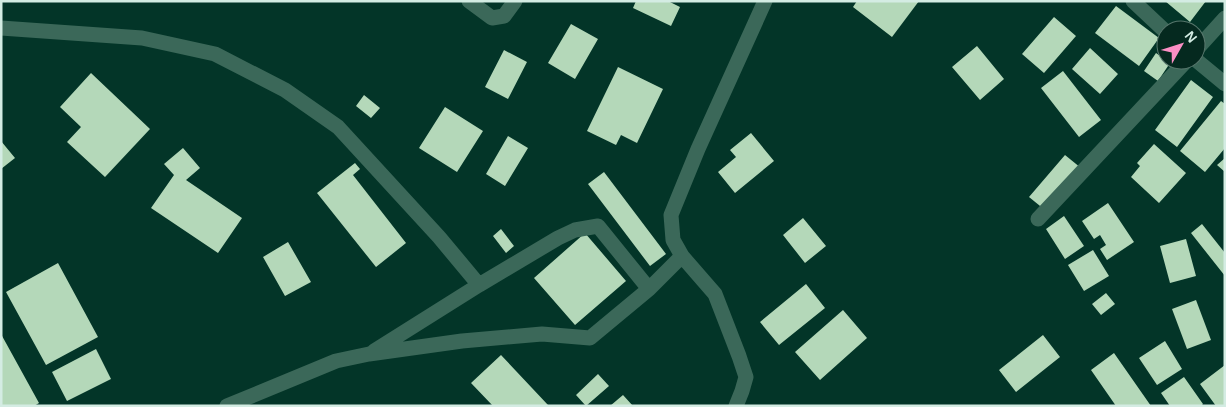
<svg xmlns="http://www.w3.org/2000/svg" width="1226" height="407" font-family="Arial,sans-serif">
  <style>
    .building { fill: #b4d8b9 }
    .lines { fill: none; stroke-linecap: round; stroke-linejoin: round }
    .minor { stroke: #3b6859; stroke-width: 15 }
  </style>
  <rect width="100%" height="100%" fill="#033528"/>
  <path class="building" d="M636,1H668L680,7L671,26L633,8Z
    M857,1H919L892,37L853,7Z
    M1165,1H1206L1190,22Z
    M1116,6L1159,38L1139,66L1095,33Z
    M1054,17L1076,36L1044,73L1022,54Z
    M571,24L598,39L575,79L548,63Z
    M977,46L1004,79L980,100L952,67Z
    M1090,48L1118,74L1100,94L1072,69Z
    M504,50L527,62L508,99L485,87Z
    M1156,53L1170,63L1158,81L1144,71Z
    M618,67L663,89L637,143L621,135L616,145L587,131Z
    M1063,71L1101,120L1079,137L1041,88Z
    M91,73L150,129L105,177L67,142L81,127L60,107Z
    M1191,80L1213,97L1177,147L1155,130Z
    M364,95L380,108L371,118L356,106Z
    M1221,101L1225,104V148L1205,172L1180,151Z
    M445,107L483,131L457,172L419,148Z
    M751,133L774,161L735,193L718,172L736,157L730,150Z
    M508,136L528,148L505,186L486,174Z
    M1,141L15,158L1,169Z
    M1154,144L1186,173L1159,203L1131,177L1140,166L1137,163Z
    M183,148L200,168L186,180L242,218L218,253L151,208L174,175L164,164Z
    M1065,155L1081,168L1045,210L1029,197Z
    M1225,158V172L1217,165Z
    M355,163L360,169L353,175L406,243L376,267L317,193Z
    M604,172L666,254L650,266L588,184Z
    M1108,203L1134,242L1107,260L1100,249L1106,245L1100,235L1094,239L1082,221Z
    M1064,216L1084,246L1065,259L1046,229Z
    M803,218L826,246L805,263L783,235Z
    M1202,224L1225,253V276L1191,233Z
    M501,229L514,246L506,253L493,236Z
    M585,233L626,281L575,325L534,278Z
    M1186,239L1196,276L1170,283L1160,246Z
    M288,242L311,282L285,296L263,257Z
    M1093,250L1109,276L1084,291L1068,265Z
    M58,263L98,337L46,365L6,292Z
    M806,284L825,308L779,345L760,322Z
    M1106,293L1115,304L1101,315L1092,304Z
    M1196,300L1211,340L1187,349L1172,309Z
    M843,310L867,338L820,380L795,352Z
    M1,334L39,403L34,406H1Z
    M1043,335L1060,357L1016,392L999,370Z
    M1165,341L1182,369L1157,385L1139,358Z
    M96,349L111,379L67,401L52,372Z
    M1114,353L1151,406H1116L1091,370Z
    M501,355L548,405L547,406H493L471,383Z
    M1225,365V406H1216L1200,384Z
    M598,374L609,386L586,406L576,395Z
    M1184,377L1203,404L1201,406H1170L1161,393Z
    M623,395L633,406H610Z"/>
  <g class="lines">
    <path class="minor" d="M469,1L492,18L504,16L515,1
      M1133,1L1166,32
      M1,28L142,38L215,54L285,90L338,127L439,237L479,285
      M1196,50L1225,18
      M1196,60L1225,84
      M1038,219L1187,60
      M374,351L479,285L558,238L575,230L598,226L649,289
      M227,406L336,361L369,354L462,341L542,334L590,338L649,289L682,256
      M736,406L742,391L746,377L739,356L715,294L682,256L673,240L671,215L698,149L765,1"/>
  </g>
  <rect width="1226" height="407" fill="none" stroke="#d4ece3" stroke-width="5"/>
  <g transform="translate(1181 45) rotate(51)"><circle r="24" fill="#05291f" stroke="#58776d"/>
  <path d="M0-4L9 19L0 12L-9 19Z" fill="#fb8fc5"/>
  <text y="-8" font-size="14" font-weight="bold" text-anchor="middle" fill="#d4ece3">N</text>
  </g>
</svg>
